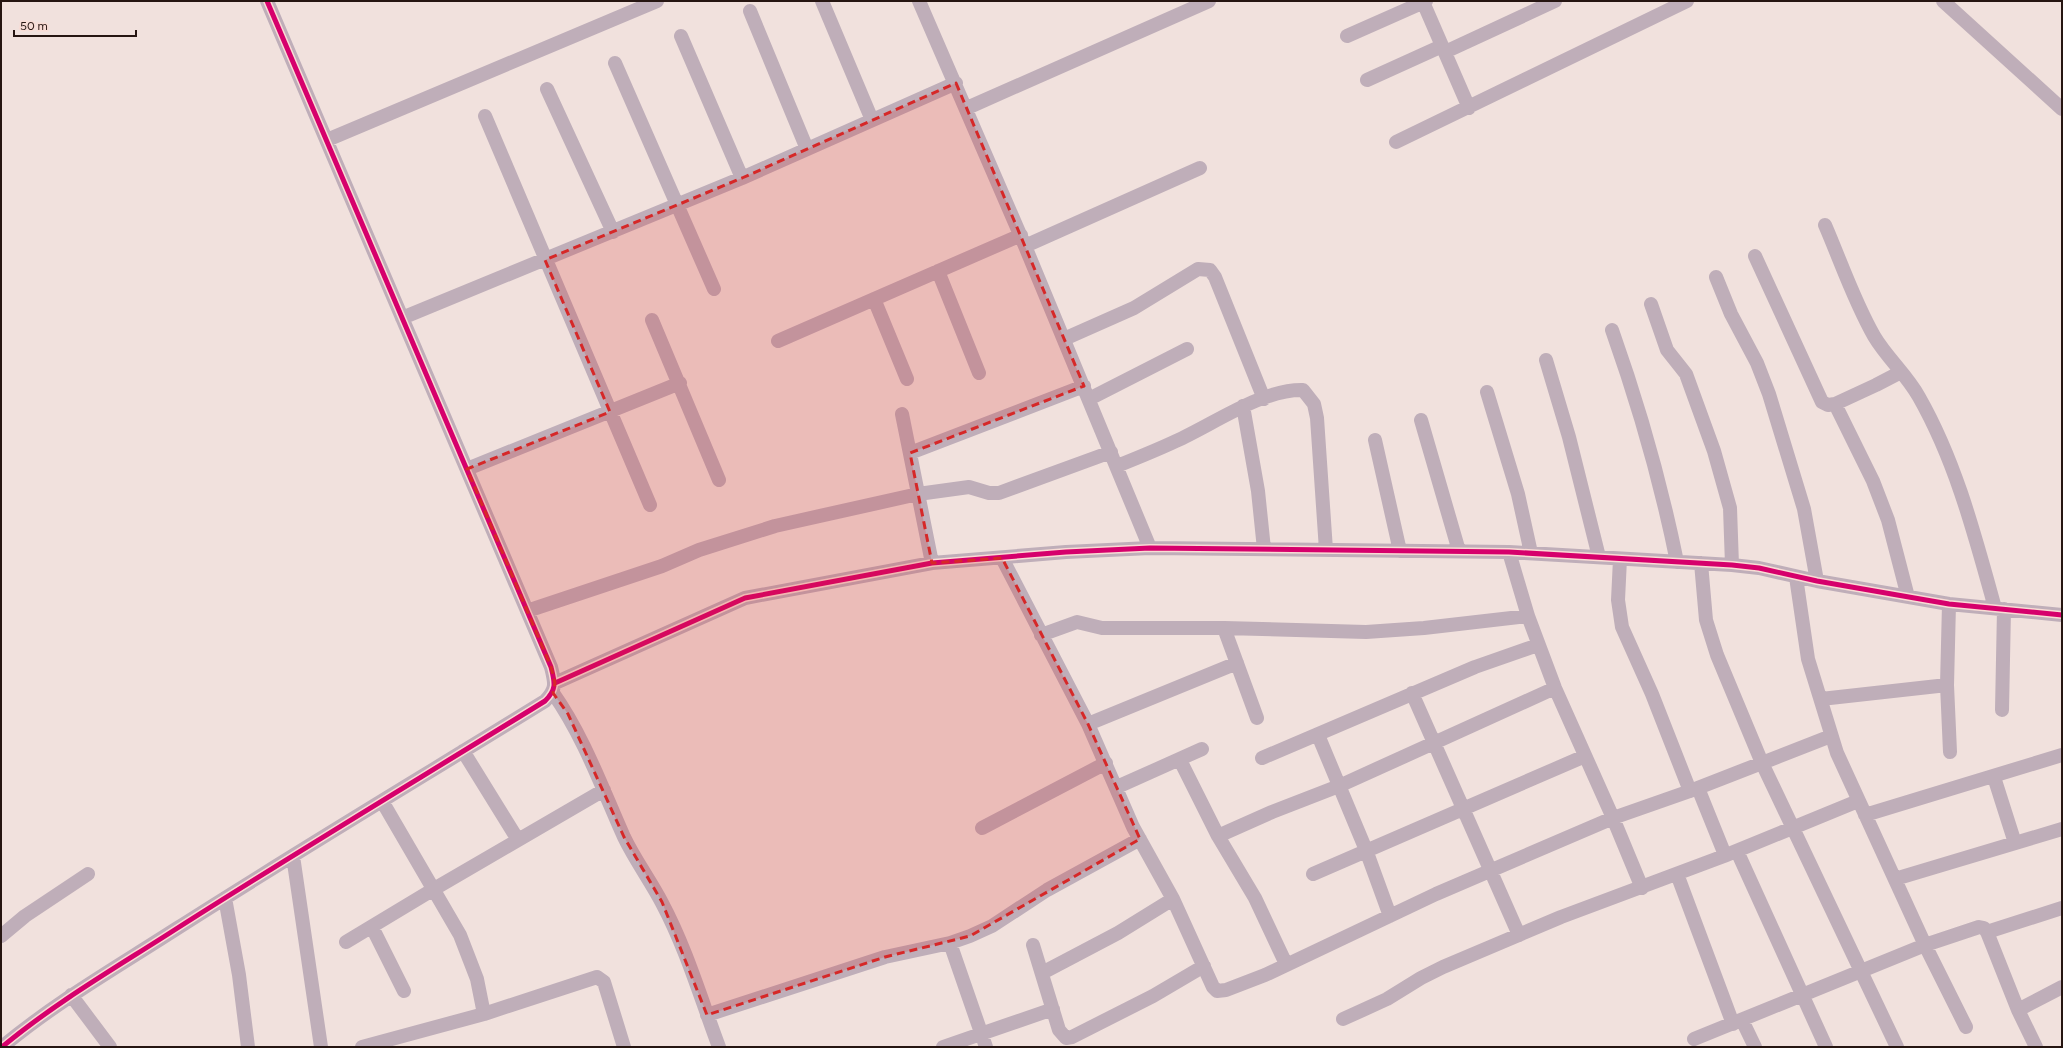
<svg xmlns="http://www.w3.org/2000/svg" width="2063" height="1048" font-family="Figtree,sans-serif">
  <style>
    .lines { fill: none; stroke-linecap: round; stroke-linejoin: round }
    .minor { stroke: #bfaeb9; stroke-width: 14 }
    .cycleway-casing { stroke: #f9dcd5; stroke-width: 8 }
    .cycleway { stroke: #d6006c; stroke-width: 5 }
    .marked { fill: #d62828; fill-opacity: 0.2; stroke: #d62828; stroke-width: 3; stroke-dasharray: 8 5; stroke-linejoin: round }
  </style>
  <rect width="100%" height="100%" fill="#f1e1dd"/>
  <g class="lines">
    <path class="minor" d="M822,1L872,120
      M919,1L1025,246L1150,548
      M1943,1L2062,109
      M1423,2L1469,108
      M750,11L807,149
      M681,36L742,178
      M1347,36L1426,1
      M1445,52L1555,1
      M615,63L714,289
      M1367,80L1442,46
      M547,89L613,232
      M967,108L1209,1
      M485,116L650,505
      M327,140L657,1
      M1396,142L1687,1
      M1825,225C1841,262 1854,301 1874,336C1887,358 1907,375 1919,397C1956,462 1975,536 1995,608
      M1025,246L1200,168
      M1755,256L1822,402L1828,405L1835,404L1876,385L1901,372
      M938,271L979,373
      M1716,277L1731,314L1757,363L1769,394L1804,509L1817,581
      M874,299L907,379
      M1651,304L1667,350L1686,374L1714,451L1730,508L1732,565
      M402,318L742,178L956,83
      M652,320L719,480
      M1612,330C1639,406 1661,483 1677,562
      M1064,339L1134,308L1198,269L1210,270L1215,277L1264,399
      M778,341L1021,235
      M1546,360L1569,437L1599,557
      M1487,392L1518,494L1531,553
      M1089,399L1187,349
      M1835,404L1873,481L1888,520L1908,597
      M1243,406L1258,491L1264,549
      M902,414L932,563
      M1421,420L1459,551
      M1375,440L1400,551
      M910,453L1084,386
      M1117,466C1137,458 1157,450 1176,441C1214,424 1262,389 1303,390L1314,404L1317,418L1326,550
      M467,469L680,383
      M1509,552L1528,616L1555,688L1613,818L1642,888
      M1002,558L1088,724L1133,827L1173,899L1213,987L1217,991L1226,990L1265,975L1436,894L1613,818L1690,791L1831,736
      M1620,559L1618,600L1622,627L1652,694L1690,791
      M1701,563L1706,620L1717,655L1762,763L1897,1047
      M1796,577L1808,659L1837,753L1925,945L1966,1027
      M1949,604L1947,685L1950,752
      M527,611L662,566L699,550L775,526L918,494L969,487L989,493H999L1111,452
      M1224,628L1257,718
      M1041,635L1077,622L1102,628H1224L1366,632L1424,628L1528,616
      M555,683L745,598L932,563L1066,552L1150,548L1509,552L1732,565L1759,568L1817,581L1949,604L2062,615
      M553,693C584,737 602,788 624,837C635,860 650,880 662,903C686,948 701,999 719,1047
      M1412,693L1519,935
      M1821,699L1947,685
      M2002,710L2004,609
      M1088,724L1237,663
      M1318,735L1366,850L1390,916
      M463,751L518,840
      M1262,758L1475,667L1538,645
      M1180,760L1218,836L1255,898L1286,964
      M1994,777L2015,843
      M1117,787L1202,749
      M1698,788L1725,855
      M382,801L460,935L477,979L484,1014
      M1865,815L2062,755
      M982,828L1106,763
      M1218,836L1272,812L1339,786L1555,688
      M1737,851L1826,1047
      M293,856L321,1047
      M1313,874L1585,756
      M1677,874L1733,1024
      M1895,879L2062,829
      M225,898L239,975L248,1047
      M372,927L404,991
      M1987,932L2062,908
      M1,936L25,916L88,874
      M346,942L434,889L604,790
      M950,943L986,1047
      M1033,945L1059,1030L1066,1038L1072,1037L1153,996L1204,966
      M1042,973L1118,933L1173,899
      M71,995L110,1047
      M2018,1010L2062,987
      M707,1015L885,957L950,943L970,936L992,926L1047,890L1140,839
      M1343,1019L1387,999L1421,978L1443,967L1561,917L1724,856L1858,801
      M1742,1020L1755,1047
      M1694,1039L1925,945L1979,927L1984,928L1987,932L2018,1010L2036,1047
      M2,1047C56,1002 117,967 176,929C298,851 422,777 545,701C557,689 555,683 551,667L267,1
      M362,1047L484,1014L597,977L604,982L624,1047
      M943,1047L1053,1009"/>
    <g class="cycleway-casing">
      <path id="cycleway" d="M555,683L745,598L932,563L1066,552L1150,548L1509,552L1732,565L1759,568L1817,581L1949,604L2062,615
        M2,1047C56,1002 117,967 176,929C298,851 422,777 545,701C557,689 555,683 551,667L267,1"/>
    </g>
    <use href="#cycleway" class="cycleway"/>
  </g>
  <path class="marked" d="M956,83L1084,386L910,453L932,563L1002,558L1088,724L1140,839L970,936L885,957L707,1015L662,902L624,837L568,714L553,693L555,683L551,667L467,469L610,412L545,260L742,178Z"/>
  <rect width="2063" height="1048" fill="none" stroke="#261511" stroke-width="4"/>
  <path d="M14 30v6h122v-6" fill="none" stroke="#261511" stroke-width="2"/>
  <text x="20" y="30" font-size="12" fill="#261511" stroke="#f9dcd5" stroke-width="3" paint-order="stroke">50 m</text>
</svg>
